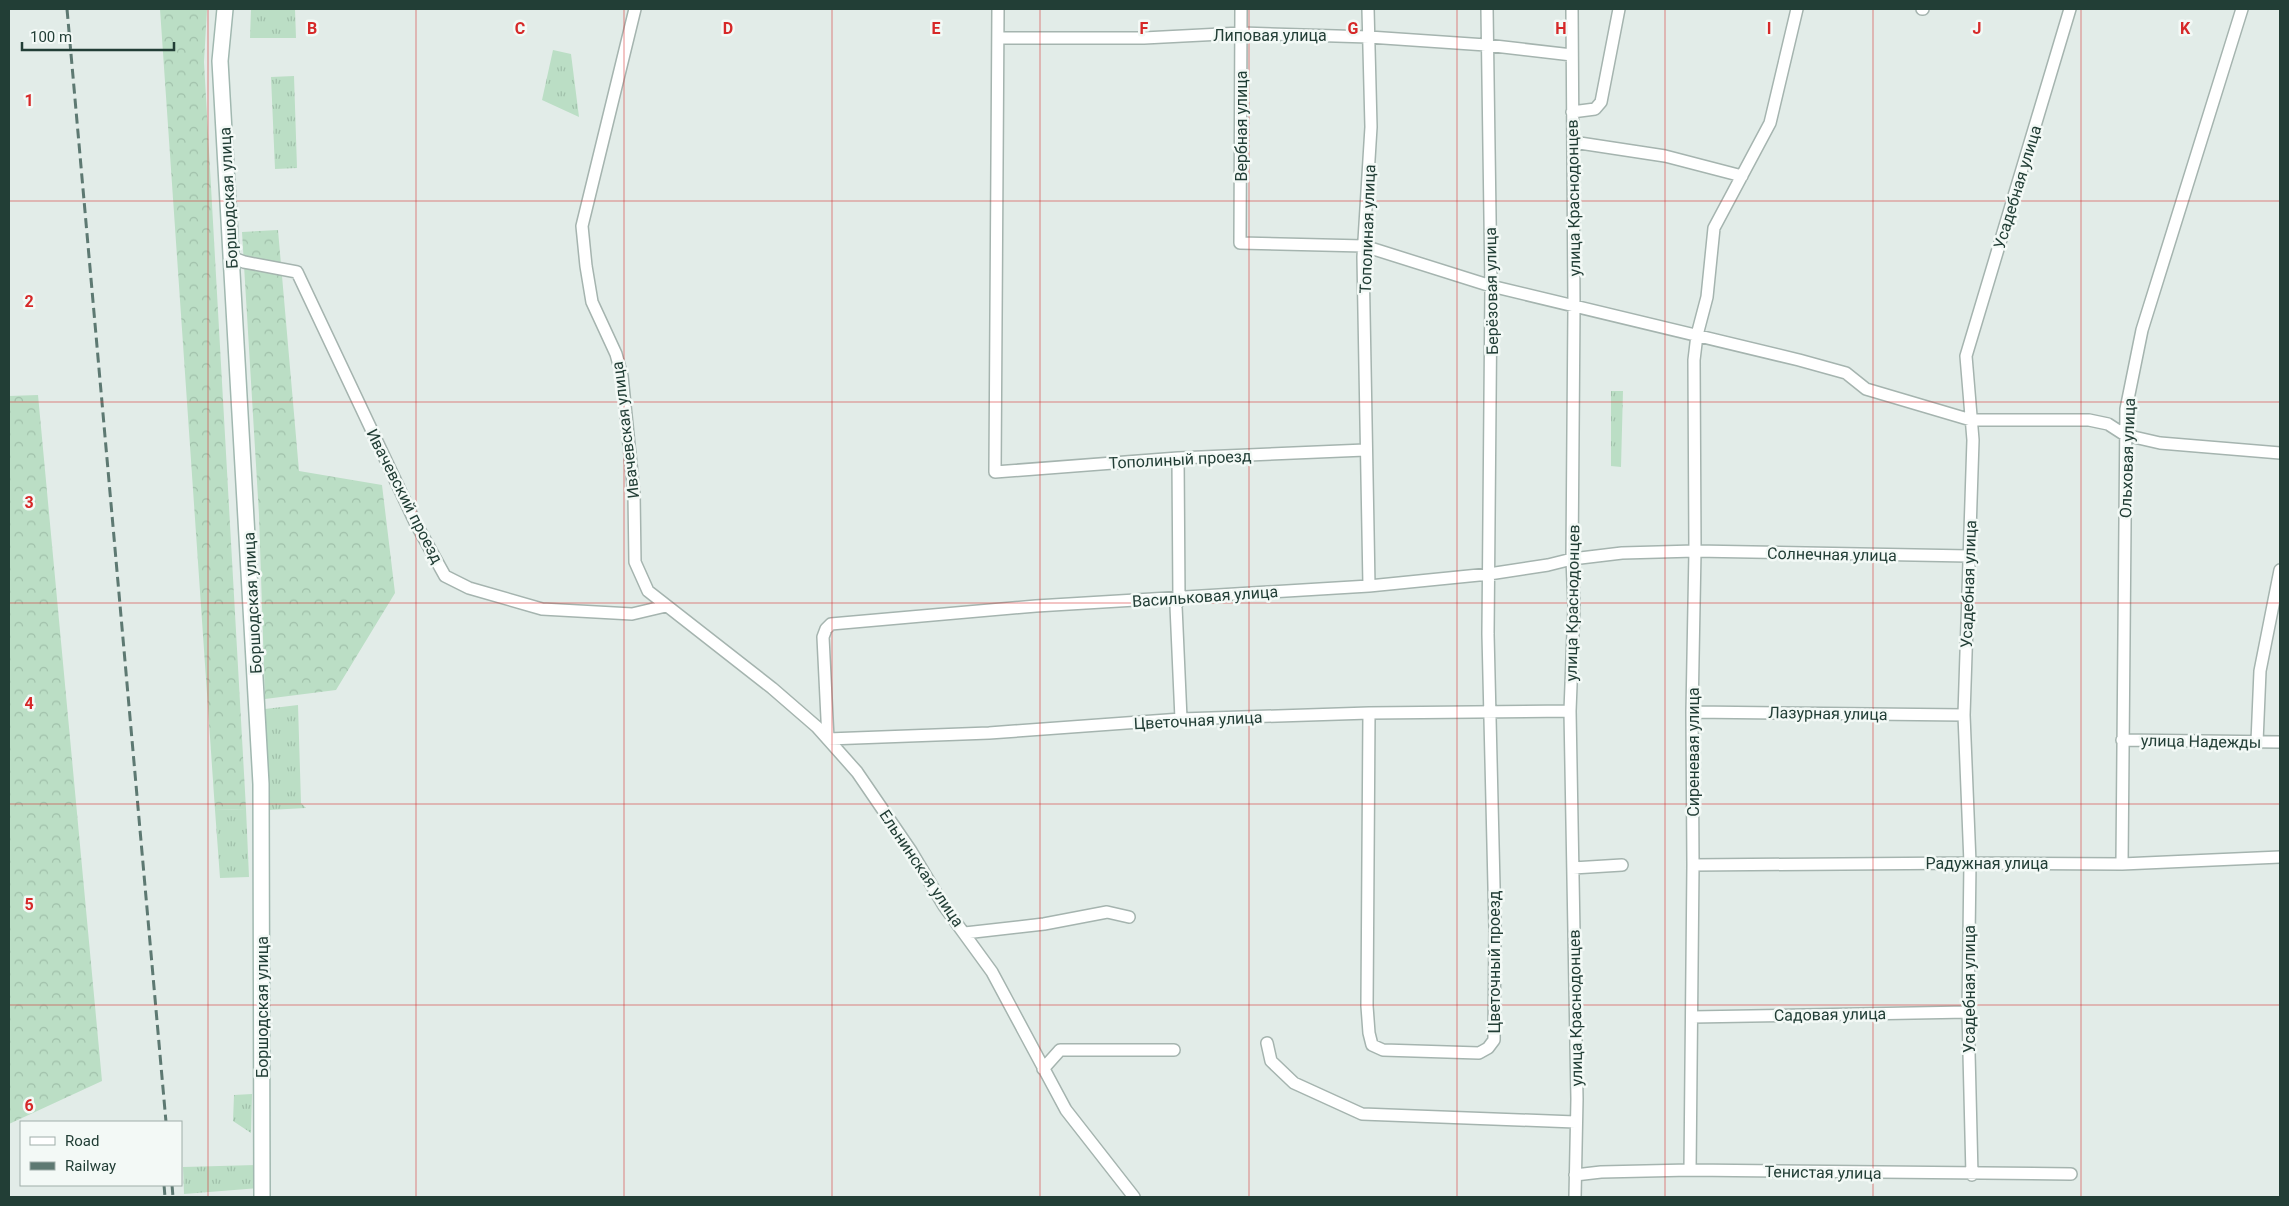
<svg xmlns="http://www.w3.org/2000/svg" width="2289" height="1206" font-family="Roboto,sans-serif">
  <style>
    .grass { fill: url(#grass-tufts) }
    .forest { fill: url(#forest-crowns) }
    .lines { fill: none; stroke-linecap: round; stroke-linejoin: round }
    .street-casing { stroke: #a5b4af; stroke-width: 14 }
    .secondary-casing { stroke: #a1b8b0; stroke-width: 18 }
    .street { stroke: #fff; stroke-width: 11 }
    .secondary { stroke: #fff; stroke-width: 15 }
    .rail { stroke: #5d7972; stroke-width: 3; stroke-dasharray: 10 5; stroke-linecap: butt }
    .grid { fill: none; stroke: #d62828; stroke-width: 1; stroke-opacity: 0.55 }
    .labels { text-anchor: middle; stroke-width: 5; stroke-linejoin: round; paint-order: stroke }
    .street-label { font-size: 16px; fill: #223e36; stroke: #f3f9f6 }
    .grid-label { font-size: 16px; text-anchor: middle; font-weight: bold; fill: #d62828; stroke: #f3f9f6; stroke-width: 5; stroke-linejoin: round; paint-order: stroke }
  </style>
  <defs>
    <pattern id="grass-tufts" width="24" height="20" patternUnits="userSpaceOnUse" patternTransform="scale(1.25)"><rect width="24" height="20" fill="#bbdec5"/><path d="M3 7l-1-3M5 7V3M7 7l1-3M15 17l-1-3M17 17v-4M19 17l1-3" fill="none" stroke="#a0c0aa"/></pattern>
    <pattern id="forest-crowns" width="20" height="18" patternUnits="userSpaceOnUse" patternTransform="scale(1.25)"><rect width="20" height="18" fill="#bbdec5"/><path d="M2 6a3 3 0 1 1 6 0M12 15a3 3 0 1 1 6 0" fill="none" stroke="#a0c0aa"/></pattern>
  </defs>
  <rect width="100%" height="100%" fill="#e2ece8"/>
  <path class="grass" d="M251,9H295L296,38H250Z
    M553,50L571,54L579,117L542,100Z
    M294,76L297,168L275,169L271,77Z
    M1611,391H1623L1621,467L1611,466Z
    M298,705L301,803L306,808L269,810L265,709Z
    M246,809L249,877L220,878L215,810Z
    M252,1094L251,1133L233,1121L234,1095Z
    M257,1165L258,1188L184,1194L183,1167Z"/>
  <path class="forest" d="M160,9H207L204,62L246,809L215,810Z
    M278,230L299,471L382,485L395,593L336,690L265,699L259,515L242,232Z
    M38,395L102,1081L9,1124V396Z"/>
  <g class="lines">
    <g class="street-casing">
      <path id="street" d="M635,9L582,226L586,266L592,302L616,354L622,376L634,494L635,562L648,591L772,688L817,727L857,772L911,851L944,906L992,972L1066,1110L1134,1197
        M998,9L995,472L1178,458L1365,450
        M1241,9L1240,243L1364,246L1491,286L1799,360L1846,373L1866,389L1971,420H2089L2108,424L2125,435L2160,443L2280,453
        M1368,9L1371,127L1363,257L1369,586
        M1572,9L1574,307L1572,559L1574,606L1570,711L1577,1099L1575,1197
        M1922,9H1923
        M998,38H1144L1241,33L1369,37L1486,45L1572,55
        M1572,112L1595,109L1601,102L1619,9
        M1573,142L1665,156L1742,176
        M231,257L244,262L297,272L415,522L445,576L469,588L542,609L632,614L666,606
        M1178,458L1179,599L1176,606L1181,719
        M1570,711L1369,713L1181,719L989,733L828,739L823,637L826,629L831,624L1036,606L1369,586L1489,574L1548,565L1572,559L1622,553L1695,551L1969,556
        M1692,712L1964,715
        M1369,713L1367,1006L1369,1033L1372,1045L1383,1050L1479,1053L1488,1048L1494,1040L1495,928L1488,634L1491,286L1487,9
        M2122,740L2280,742
        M2257,742L2260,671L2280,570
        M2122,864L2126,409L2142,330L2242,9
        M1693,865L1970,863L2122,864L2280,857
        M1573,868L1622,865
        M965,933L1044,924L1107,912L1129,917
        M1692,1017L1968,1012
        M1267,1043L1271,1061L1294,1083L1362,1114L1575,1122
        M1043,1069L1060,1050H1174
        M1690,1170L1693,865L1692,712L1695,551L1694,360L1697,335L1707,297L1714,228L1770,123L1797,9
        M1575,1175L1601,1172L1690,1170L2071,1174
        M1972,1175L1968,1012L1970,863L1964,715L1973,440L1966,356L2070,9"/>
    </g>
    <g class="secondary-casing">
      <path id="secondary" d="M225,9L220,61L261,784L262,1197"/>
    </g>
    <use href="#street" class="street"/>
    <use href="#secondary" class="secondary"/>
    <path class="rail" d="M67,9L166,1122
      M164,1185L165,1197
      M172,1185L173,1197"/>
  </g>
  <path class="grid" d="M208,9V1197M416,9V1197M624,9V1197M832,9V1197M1040,9V1197M1249,9V1197M1457,9V1197M1665,9V1197M1873,9V1197M2081,9V1197M9,201H2280M9,402H2280M9,603H2280M9,804H2280M9,1005H2280"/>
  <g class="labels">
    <g class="street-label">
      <text x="1270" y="41">Липовая улица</text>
      <text transform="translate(1241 126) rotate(-90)" y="6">Вербная улица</text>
      <text transform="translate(2017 187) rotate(-73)" y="6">Усадебная улица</text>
      <text transform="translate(228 198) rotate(-93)" y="6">Боршодская улица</text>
      <text transform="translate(1573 198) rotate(-91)" y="6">улица Краснодонцев</text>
      <text transform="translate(1367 229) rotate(-88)" y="6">Тополиная улица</text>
      <text transform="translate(1491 291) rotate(-91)" y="6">Берёзовая улица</text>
      <text transform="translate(625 430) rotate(-97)" y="6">Ивачевская улица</text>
      <text transform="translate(2127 458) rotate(-88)" y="6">Ольховая улица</text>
      <text transform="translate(1180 459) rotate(-3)" y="6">Тополиный проезд</text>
      <text transform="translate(405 496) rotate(63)" y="6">Ивачевский проезд</text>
      <text transform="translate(1832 554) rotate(1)" y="6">Солнечная улица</text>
      <text transform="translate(1968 584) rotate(-88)" y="6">Усадебная улица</text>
      <text transform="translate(1205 596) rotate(-4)" y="6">Васильковая улица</text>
      <text transform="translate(252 603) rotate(-93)" y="6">Боршодская улица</text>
      <text transform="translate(1572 603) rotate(-89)" y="6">улица Краснодонцев</text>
      <text transform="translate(1828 713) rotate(1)" y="6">Лазурная улица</text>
      <text transform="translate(1198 720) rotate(-3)" y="6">Цветочная улица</text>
      <text transform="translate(2201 741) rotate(1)" y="6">улица Надежды</text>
      <text transform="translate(1693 752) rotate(-90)" y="6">Сиреневая улица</text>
      <text x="1987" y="869">Радужная улица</text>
      <text transform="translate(922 868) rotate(56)" y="6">Ельнинская улица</text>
      <text transform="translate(1494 962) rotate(-90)" y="6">Цветочный проезд</text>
      <text transform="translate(1969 989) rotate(-90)" y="6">Усадебная улица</text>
      <text transform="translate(262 1007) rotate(-90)" y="6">Боршодская улица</text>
      <text transform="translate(1575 1008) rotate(-91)" y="6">улица Краснодонцев</text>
      <text transform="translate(1830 1014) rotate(-1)" y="6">Садовая улица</text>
      <text transform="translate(1823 1172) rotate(1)" y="6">Тенистая улица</text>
    </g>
  </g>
  <g class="grid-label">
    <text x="312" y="34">B</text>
    <text x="520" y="34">C</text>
    <text x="728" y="34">D</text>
    <text x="936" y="34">E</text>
    <text x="1144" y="34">F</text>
    <text x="1353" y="34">G</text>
    <text x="1561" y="34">H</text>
    <text x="1769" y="34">I</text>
    <text x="1977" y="34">J</text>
    <text x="2185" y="34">K</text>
    <text x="29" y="106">1</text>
    <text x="29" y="307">2</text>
    <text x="29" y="508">3</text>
    <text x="29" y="709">4</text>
    <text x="29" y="910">5</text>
    <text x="29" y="1111">6</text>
  </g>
  <rect width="2289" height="1206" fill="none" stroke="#223e36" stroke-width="20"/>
  <rect x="20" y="1121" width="162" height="65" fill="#f3f9f6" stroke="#9faea9"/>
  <rect x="30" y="1137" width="25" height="8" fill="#ffffff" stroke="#9faea9"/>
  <text x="65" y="1146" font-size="15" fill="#223e36">Road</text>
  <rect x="30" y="1162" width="25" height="8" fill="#5d7972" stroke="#9faea9"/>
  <text x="65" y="1171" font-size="15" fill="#223e36">Railway</text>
  <path d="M22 42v8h152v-8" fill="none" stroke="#223e36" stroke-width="2.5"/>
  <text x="30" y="42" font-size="15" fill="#223e36" stroke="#f3f9f6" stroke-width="4" paint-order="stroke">100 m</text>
</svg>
